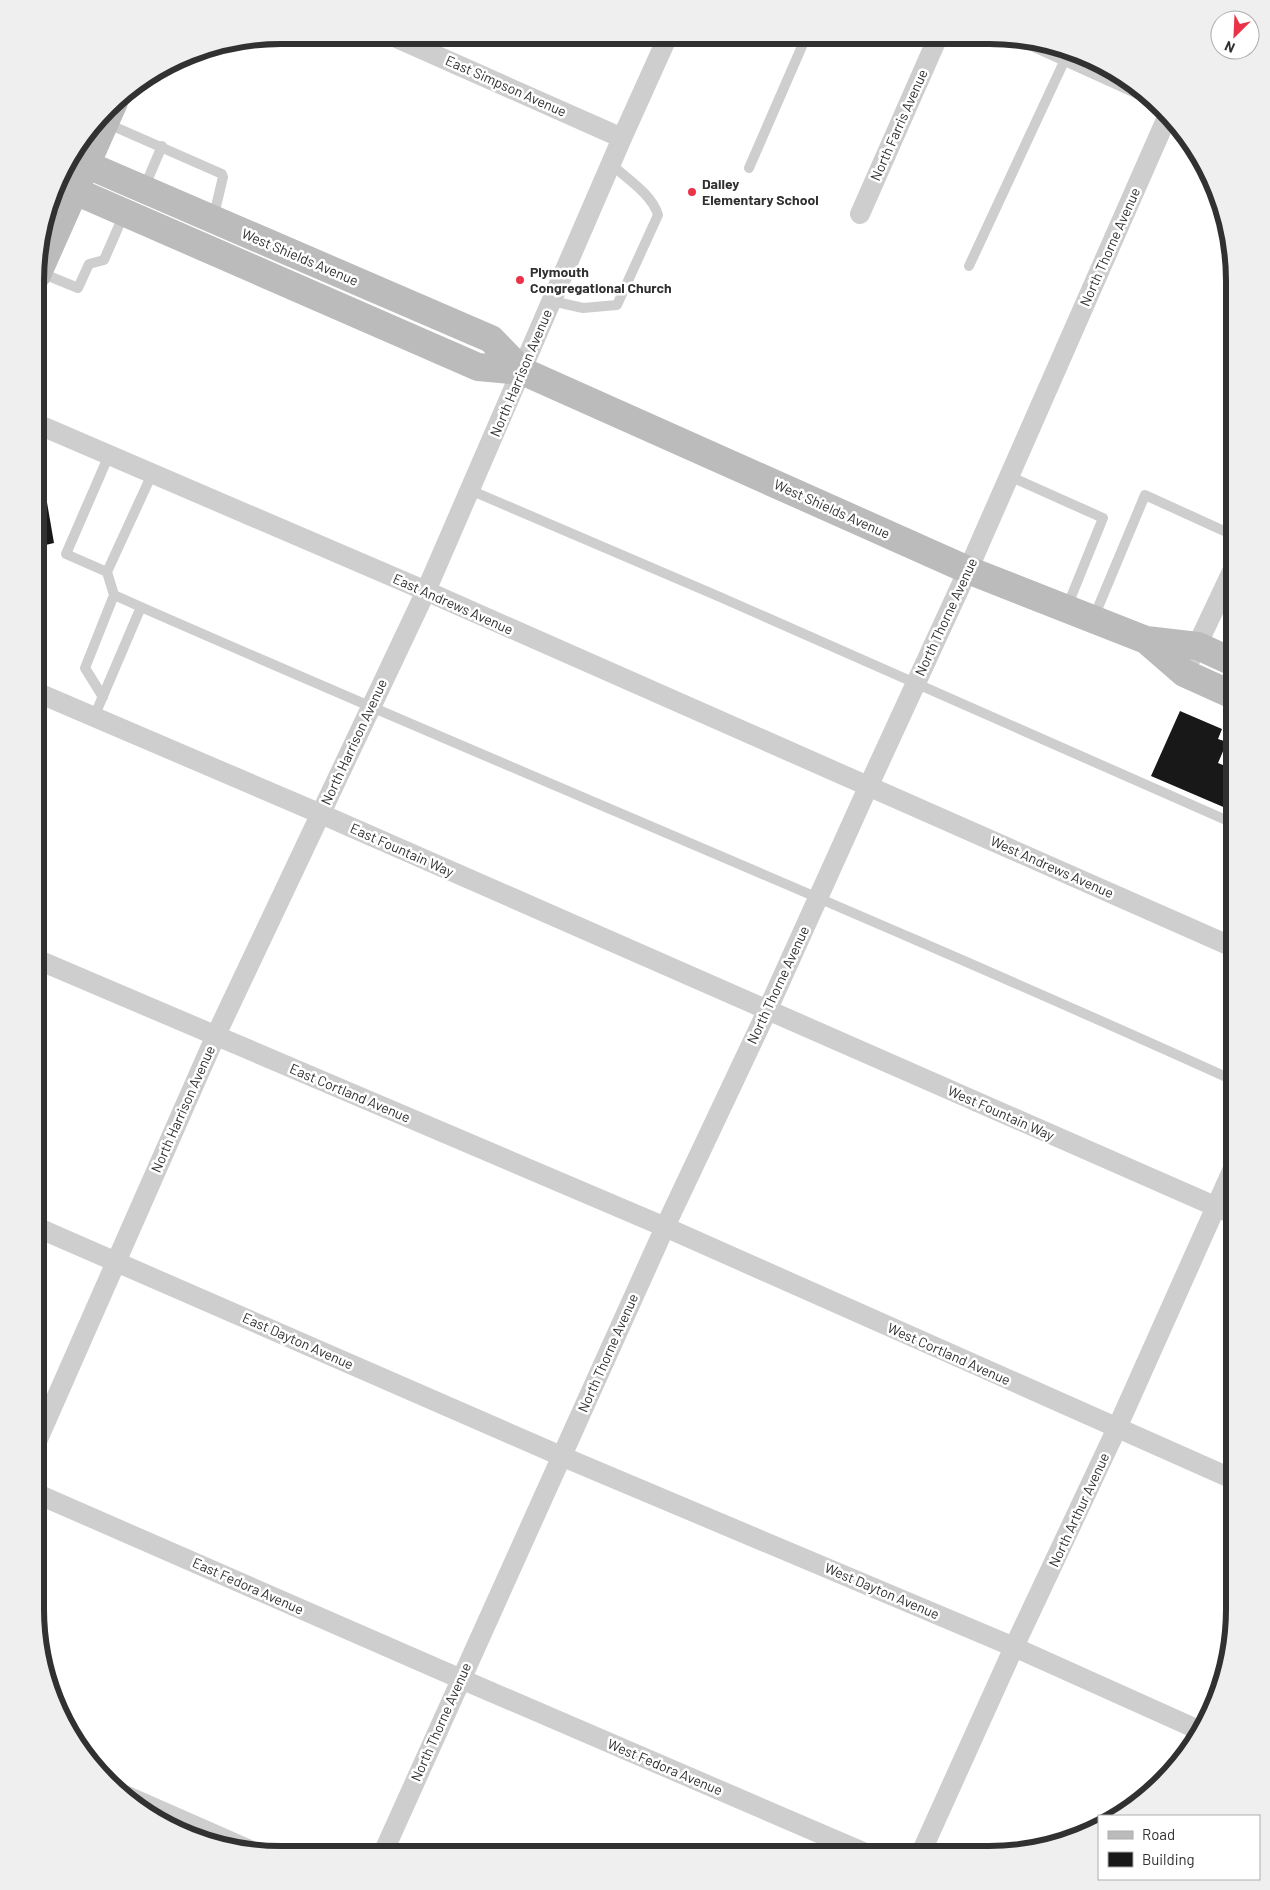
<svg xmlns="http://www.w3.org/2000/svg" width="1270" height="1890" font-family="Barlow,sans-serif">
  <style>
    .building { fill: #181818 }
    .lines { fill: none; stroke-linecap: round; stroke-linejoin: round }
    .service { stroke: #cecece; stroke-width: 10 }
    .minor { stroke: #cecece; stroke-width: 20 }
    .secondary { stroke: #bbb; stroke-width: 28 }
    .poi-dot { fill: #ea3249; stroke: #fff; stroke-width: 2 }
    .labels { text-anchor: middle; stroke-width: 5; stroke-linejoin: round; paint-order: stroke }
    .street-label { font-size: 14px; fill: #313131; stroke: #fff }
    .poi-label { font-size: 14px; font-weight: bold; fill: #313131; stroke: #fff; text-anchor: start }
    .rim { fill: none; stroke: #313131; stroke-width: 6 }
  </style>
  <rect width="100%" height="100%" fill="#fff"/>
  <path class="building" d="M44,485L54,543L37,547V486Z
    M1180,711L1222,729L1218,739L1227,742L1218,763L1235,770V812L1151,776Z"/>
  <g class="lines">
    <path class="service" d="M106,123L222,174L223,177L213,219
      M749,168L806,37
      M144,188L162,146
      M969,266L1068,53
      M39,272L78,288L89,264L104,260L124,214
      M552,301L583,308L617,305L658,215C652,194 626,178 611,164
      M109,455L66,554L107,572L152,474
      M1009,476L1103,518L1067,607
      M470,490L720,597L1235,824
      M107,572L114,595
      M141,607C505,767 873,917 1235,1081
      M1094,617L1145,495L1235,536
      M94,717L141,607L114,595L85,668L103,697"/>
    <path class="minor" d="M390,35L622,138
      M1028,39L1145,92
      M860,214L938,37
      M37,424L426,591L1235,948
      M1184,673L1235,565
      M36,692L321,814L1235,1215
      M36,959L665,1227L1235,1480
      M36,1227L561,1456L1014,1647L1201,1731
      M35,1446L216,1035L426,591L622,138L668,36
      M35,1493L461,1679L870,1855
      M120,1793L257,1853
      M383,1853L665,1227L767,1011L869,785L968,570L1168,115
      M920,1855L1014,1647L1117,1428L1235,1164"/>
    <path class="secondary" d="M69,157L491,339L522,371
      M59,184L478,367L522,371L968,570L1146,640L1198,646L1235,663
      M37,275L114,102
      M1146,640L1184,673L1235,696"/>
  </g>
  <g class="poi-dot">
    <circle cx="692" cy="192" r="5"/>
    <circle cx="520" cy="280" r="5"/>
  </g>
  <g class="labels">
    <g class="street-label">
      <text transform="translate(506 86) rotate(24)" y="5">East Simpson Avenue</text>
      <text transform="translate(899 125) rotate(-66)" y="5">North Farris Avenue</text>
      <text transform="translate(1110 247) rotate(-66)" y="5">North Thorne Avenue</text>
      <text transform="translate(300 257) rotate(23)" y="5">West Shields Avenue</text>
      <text transform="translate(521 373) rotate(-67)" y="5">North Harrison Avenue</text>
      <text transform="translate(832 509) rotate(24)" y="5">West Shields Avenue</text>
      <text transform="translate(453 604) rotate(24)" y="5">East Andrews Avenue</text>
      <text transform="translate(946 617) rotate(-65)" y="5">North Thorne Avenue</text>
      <text transform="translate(354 742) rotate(-65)" y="5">North Harrison Avenue</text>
      <text transform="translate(402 850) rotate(24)" y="5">East Fountain Way</text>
      <text transform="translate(1052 867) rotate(24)" y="5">West Andrews Avenue</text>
      <text transform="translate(778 985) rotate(-65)" y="5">North Thorne Avenue</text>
      <text transform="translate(350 1093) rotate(23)" y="5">East Cortland Avenue</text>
      <text transform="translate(183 1109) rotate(-66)" y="5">North Harrison Avenue</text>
      <text transform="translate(1001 1113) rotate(24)" y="5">West Fountain Way</text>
      <text transform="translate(298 1341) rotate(24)" y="5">East Dayton Avenue</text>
      <text transform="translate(608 1353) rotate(-66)" y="5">North Thorne Avenue</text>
      <text transform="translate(949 1354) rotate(24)" y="5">West Cortland Avenue</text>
      <text transform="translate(1079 1510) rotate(-65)" y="5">North Arthur Avenue</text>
      <text transform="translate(248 1586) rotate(24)" y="5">East Fedora Avenue</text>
      <text transform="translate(882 1591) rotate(23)" y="5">West Dayton Avenue</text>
      <text transform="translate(441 1722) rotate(-66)" y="5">North Thorne Avenue</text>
      <text transform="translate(665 1767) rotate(23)" y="5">West Fedora Avenue</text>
    </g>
    <g class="poi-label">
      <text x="702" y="189">Dailey<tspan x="702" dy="16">Elementary School</tspan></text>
      <text x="530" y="277">Plymouth<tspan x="530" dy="16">Congregational Church</tspan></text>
    </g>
  </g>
  <path d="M0 0H1270V1890H0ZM281 44H989A237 237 0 0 1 1226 281V1609A237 237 0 0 1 989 1846H281A237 237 0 0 1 44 1609V281A237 237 0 0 1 281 44Z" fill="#efefef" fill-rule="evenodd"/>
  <path class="rim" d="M281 44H989A237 237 0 0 1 1226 281V1609A237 237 0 0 1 989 1846H281A237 237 0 0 1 44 1609V281A237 237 0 0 1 281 44Z"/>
  <rect x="1098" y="1815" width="162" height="65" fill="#ffffff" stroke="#adadad"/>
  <rect x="1108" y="1831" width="25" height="8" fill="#bbbbbb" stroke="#adadad"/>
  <text x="1142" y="1840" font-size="15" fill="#313131">Road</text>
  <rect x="1108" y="1852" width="25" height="15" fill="#181818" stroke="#adadad"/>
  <text x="1142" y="1865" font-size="15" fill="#313131">Building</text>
  <g transform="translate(1235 35) rotate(204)"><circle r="24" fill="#ffffff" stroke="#adadad"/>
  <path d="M0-4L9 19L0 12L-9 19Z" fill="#ea3249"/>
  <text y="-8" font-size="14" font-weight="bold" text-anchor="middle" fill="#313131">N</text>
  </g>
</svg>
